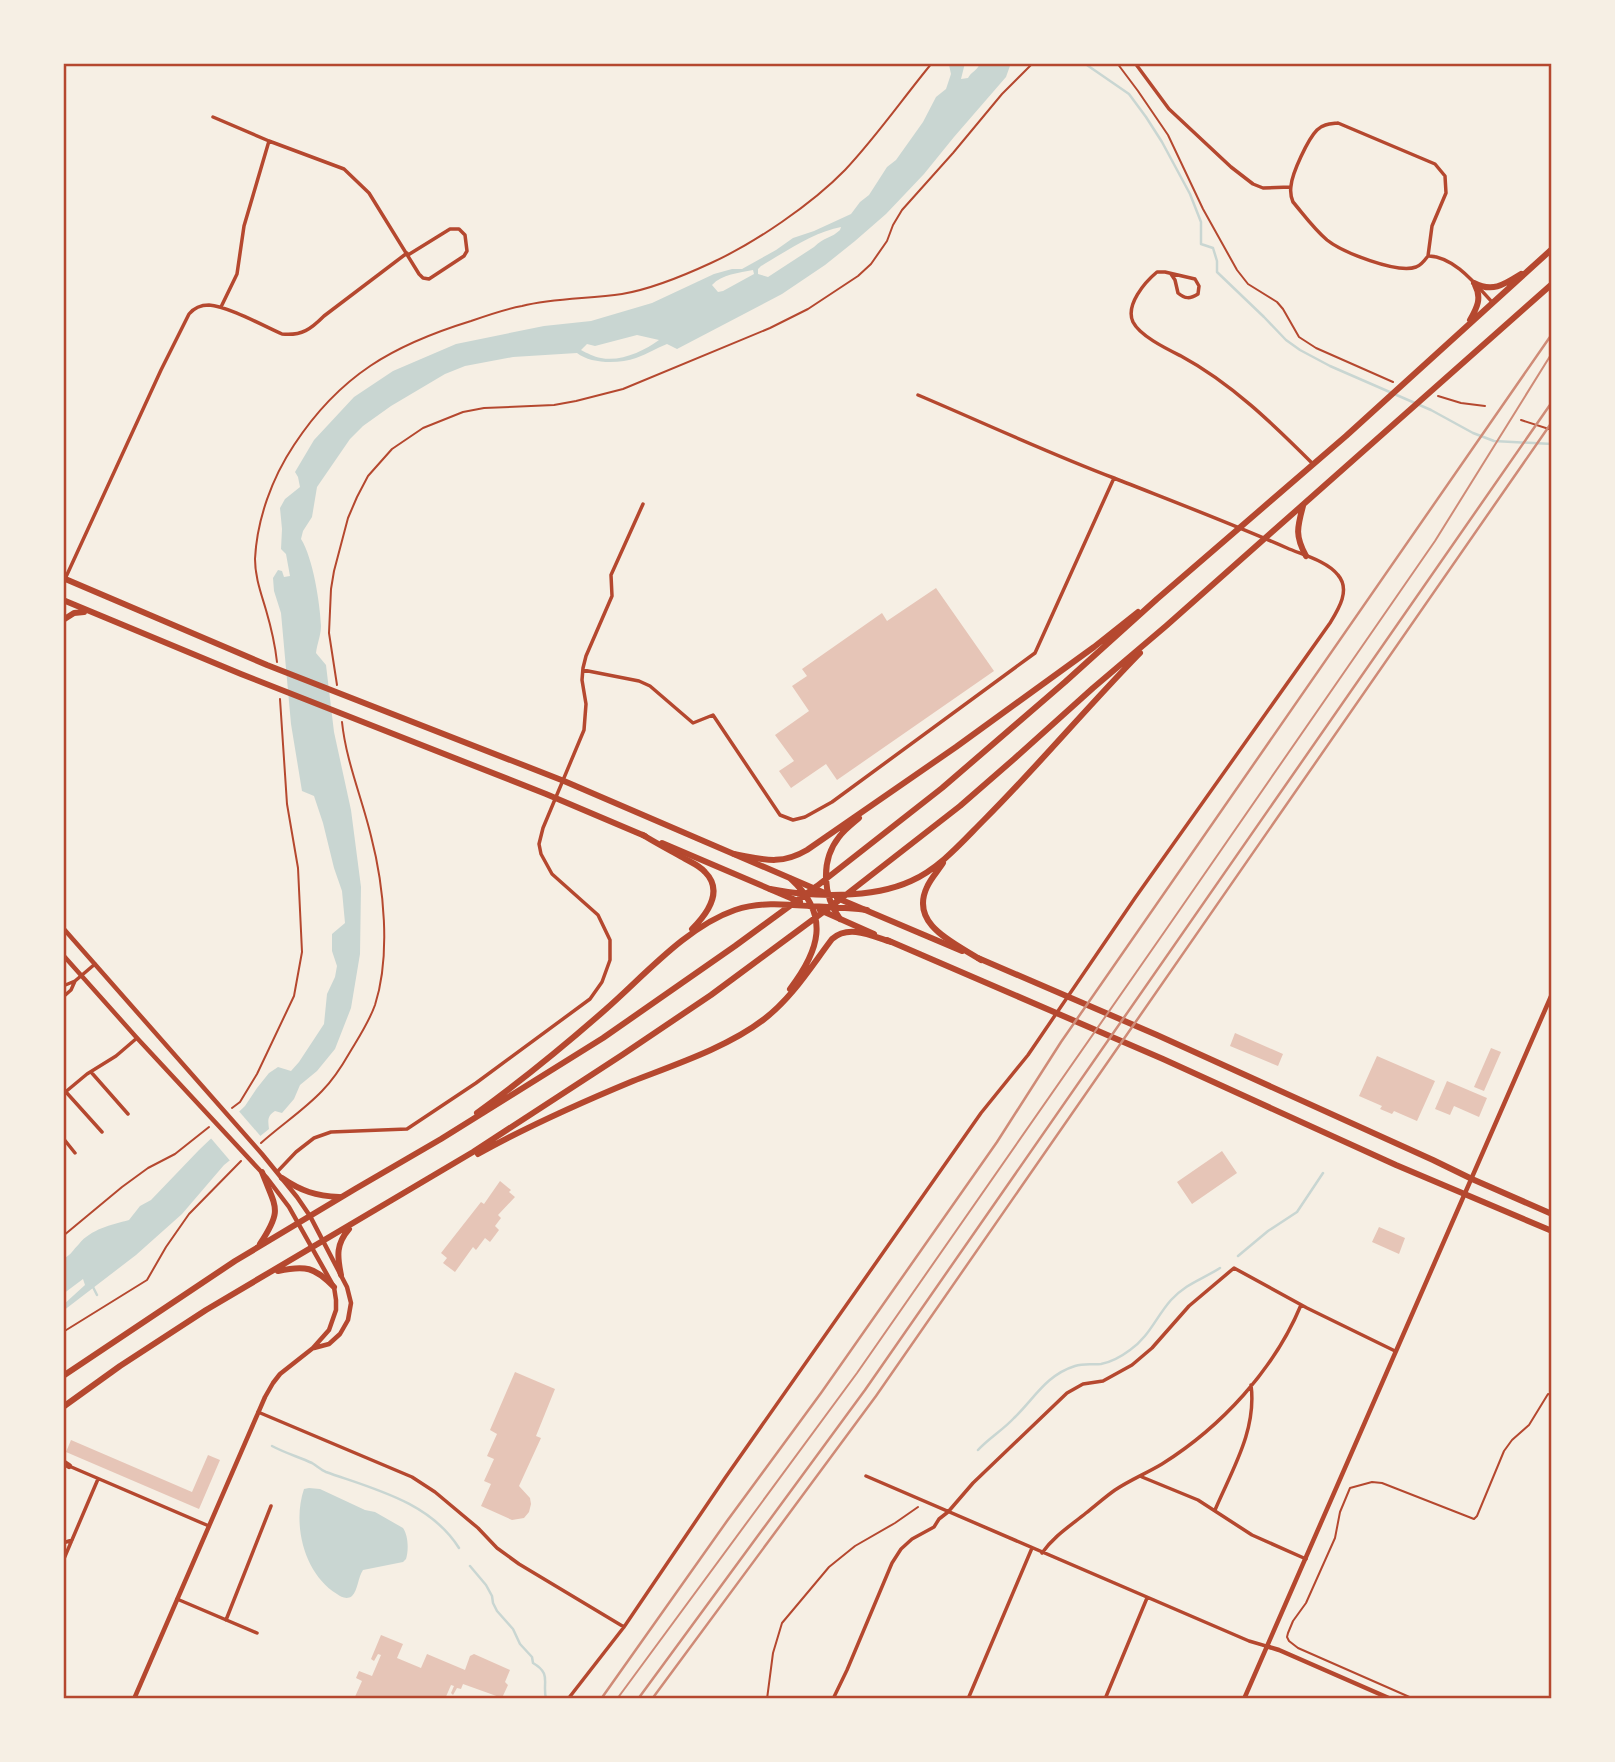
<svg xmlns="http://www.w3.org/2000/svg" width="1615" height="1762" font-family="'Open Sans',sans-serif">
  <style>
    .water { fill: #c9d6d2; fill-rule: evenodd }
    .pier { fill: #f6efe4 }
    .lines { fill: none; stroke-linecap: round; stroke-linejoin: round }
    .stream { stroke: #c9d6d2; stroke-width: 2.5 }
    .building { fill: #e6c5b7 }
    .path { stroke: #b5482f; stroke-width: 2 }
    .minor { stroke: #b5482f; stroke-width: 3.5 }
    .tertiary { stroke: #b5482f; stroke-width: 4.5 }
    .primary { stroke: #b5482f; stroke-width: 6 }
    .trunk { stroke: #b5482f; stroke-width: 6 }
    .tram { stroke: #cf8b77; stroke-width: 2 }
    .rail { stroke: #cf8b77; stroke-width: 2.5 }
    .neatline { fill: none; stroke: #b5482f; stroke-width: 2.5 }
  </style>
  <rect width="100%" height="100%" fill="#f6efe4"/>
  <path class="water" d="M952,63H965L961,79L968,78C971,72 978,70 980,63H1011L1006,77L954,137L924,174L886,214L855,241L825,265L782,294L677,349L667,344C657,348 647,354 636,358C619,364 591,364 577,353L513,357L465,366L445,374L391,406L363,426L350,439L317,487L312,517L303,531L301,539C313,558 320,603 321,626C321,635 317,644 316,653L326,665L334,732L351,810L361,887L360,954L351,1008L335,1049L317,1071L300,1085L294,1099L282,1113L275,1111C267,1116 268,1121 269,1129L224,1165L182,1214L136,1255L63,1311V1305L85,1285L83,1279L63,1294V1259C72,1254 72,1251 79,1244C91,1229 111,1225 129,1220L140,1206L151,1200L199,1150L245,1106L257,1088L269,1073L278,1067L291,1071L299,1062L324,1024L327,994L335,977L337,966L332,951V934L345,923L342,891L334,868L323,823L314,796L302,791L291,724L281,613L274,591L273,578L278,570L282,571L284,577L290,576L286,554L281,549L282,529L280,508L285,499L300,487L298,477L295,472L314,440L354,397L393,371L456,344L544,326L591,321L652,303L714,274L732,269H742L776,250L793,238L814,231L851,214L860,202L869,195L887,167L896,160L923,122L936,97L946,89L951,74L949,65ZM841,227L840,230C832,238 824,237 814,247L768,277L758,274V269L761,266C783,253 816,231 841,227ZM753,270L754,274L723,291L718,292L712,285C722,274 739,273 753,270ZM637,335L659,340C644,351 621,362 601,358C594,357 587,353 581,350L587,344L595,346Z
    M309,1488L320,1489L365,1510L375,1512L403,1528C408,1535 409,1549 406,1559L403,1562L363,1570C358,1577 358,1590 352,1596C347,1600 341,1597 337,1594C304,1574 292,1524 304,1489Z"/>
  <path class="pier" d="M237,1109L263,1139L232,1163L209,1136Z"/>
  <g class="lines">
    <path class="stream" d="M1084,63L1129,94L1146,117L1162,142L1190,194L1201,222V244L1213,248L1217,261V272L1264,317L1286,340L1300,350L1330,366L1431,410L1473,433L1494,441L1552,444
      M1238,1256L1268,1231L1297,1212L1323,1173
      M92,1285L97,1295
      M272,1446C285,1453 299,1457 312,1463C317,1466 321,1470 326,1472C374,1489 430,1502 459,1548
      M978,1450C989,1438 1003,1430 1014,1418C1034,1399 1046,1375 1075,1366C1084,1363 1092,1365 1101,1364C1112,1362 1122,1356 1130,1350C1149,1337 1156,1317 1171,1300C1187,1283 1201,1280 1220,1268
      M470,1566L486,1585L492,1596L493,1603L497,1611L513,1629L520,1644L532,1657L533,1663C552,1674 542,1682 546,1699"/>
  </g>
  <path class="building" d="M936,588L994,671L837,780L826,764L791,788L779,771L794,761L775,735L809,711L792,686L807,676L802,669L882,613L887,621Z
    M1235,1033L1283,1054L1278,1066L1230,1046Z
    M1491,1048L1501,1052L1484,1091L1474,1087Z
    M1377,1056L1435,1081L1417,1121L1394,1111L1392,1114L1380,1109L1382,1106L1359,1096Z
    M1447,1081L1487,1098L1479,1117L1454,1106L1450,1115L1435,1109Z
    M1222,1151L1237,1173L1192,1204L1177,1182Z
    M500,1181L511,1190L509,1192L515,1197L498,1215L501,1218L495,1226L499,1230L490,1242L485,1238L476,1250L473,1247L455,1272L443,1263L447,1258L441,1253L481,1202L484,1204Z
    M1379,1227L1405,1238L1399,1254L1372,1242Z
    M515,1372L555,1389L536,1436L541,1438L519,1486L530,1498L531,1504L529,1512L524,1518L512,1520L481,1506L491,1484L484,1481L494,1459L487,1456L497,1434L490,1430Z
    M71,1440L192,1492L208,1455L220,1460L199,1509L66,1452Z
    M381,1635L403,1644L397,1658L421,1668L427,1654L465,1670L470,1656L474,1654L510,1670L505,1682L508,1685L502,1698L463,1684L461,1689L457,1688L453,1695L451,1693L454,1686L451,1685L445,1699H354L362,1681L356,1678L359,1671L372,1676L381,1655L378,1654L374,1661L371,1659Z"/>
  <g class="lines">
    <path class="path" d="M1117,63L1138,91L1168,135L1203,209L1237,270L1248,284L1277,302L1283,309L1299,337L1316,348L1393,382
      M1438,396L1461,403L1485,406
      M1521,420L1552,430
      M277,662C275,644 271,627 266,610C261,593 255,577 255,559C257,519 272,478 294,445C340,375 393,345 471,321C488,315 505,309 522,306C554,298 589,299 622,294C652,289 683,276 711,263C755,243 812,204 845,170C877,136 903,98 932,63
      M337,685L329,633L331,589L334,571L348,518L357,497L368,476L392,449L423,428L463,412L484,408L554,405L576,401L623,389L770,328L808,309L858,276L871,264L887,241L893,225L902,210L953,153L1002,94L1033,63
      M232,1108L240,1102L257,1074L294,996L302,952L298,868L287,804L280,699
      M261,1143C281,1125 304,1110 322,1091C334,1079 342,1066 350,1052C359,1037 369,1022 375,1005C391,955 384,886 371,836C362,798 346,761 342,722
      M63,1236L122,1187L148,1168L175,1154L209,1127
      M63,1332L147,1280L166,1247L189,1214L241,1161
      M767,1699L773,1653L782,1623L829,1567L855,1546L895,1523L918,1507
      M1434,1699H1414L1298,1648L1289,1641L1287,1637L1288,1633L1293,1621L1306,1603L1335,1538L1340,1512L1350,1488L1372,1482L1382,1483L1474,1519L1477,1516L1504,1451L1512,1440L1529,1425L1548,1394L1552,1395"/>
    <path class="minor" d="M1135,63L1169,109L1231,167L1253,184L1263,188L1290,187
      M213,117L269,141L344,169L369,193L419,274L423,278L429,279L464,256L467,251L465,235L459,229H450L408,255
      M1338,123L1435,164L1445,176L1446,193L1432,226L1428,256C1425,260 1420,266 1416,267C1397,274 1342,252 1327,240C1314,229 1304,215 1293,202C1291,197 1290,192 1291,186C1292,173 1308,139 1317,130C1323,124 1330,124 1338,123Z
      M1429,256C1455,257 1476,285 1493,303
      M1171,274L1175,280L1178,293C1185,299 1190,299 1198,294L1199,286L1195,279L1165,272H1157C1145,282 1125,305 1133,322C1140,336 1167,349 1181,356C1231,383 1273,424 1313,464
      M221,307L237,274L244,226L269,141
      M65,579L161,370L189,314C194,308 201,305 209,305C227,306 264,326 282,334C302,336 311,329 324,316L407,253
      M583,670L639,681L650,686L693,723L713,715L780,815L793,820L805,817L832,802L1035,653L1114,478
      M63,986L75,981L95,964
      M63,997L71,990L75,981
      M91,1072L128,1114
      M66,1092L102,1132
      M63,1094L87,1074L116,1056L137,1038
      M63,1138L75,1153
      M277,1172L296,1152L314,1138L331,1132L407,1129L476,1083L590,999L602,982L610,960V940L598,915L552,874L541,854L539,844L543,828L584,730L586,704L582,680L583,668L586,656L612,596L611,575L643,504
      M258,1412L412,1477L435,1492L478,1528L497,1548L519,1564L624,1627
      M69,1466L209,1526
      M866,1476L1249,1641L1266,1646
      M1142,1477L1198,1500L1252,1535L1306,1559
      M1215,1510C1232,1470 1257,1430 1251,1385
      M63,1543L72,1540
      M1042,1553C1054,1536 1070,1526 1086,1513C1095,1506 1105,1497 1115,1490C1130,1480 1147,1473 1162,1464C1221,1427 1274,1370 1301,1305
      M63,1561L98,1479
      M177,1599L257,1633
      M226,1620L271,1506
      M63,1697L68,1699
      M568,1699L624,1627L725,1478L981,1113L1028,1055L1135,898L1330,623C1338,610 1351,590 1338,575C1327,561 1303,555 1287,548C1230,523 1172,501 1114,478C1048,453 984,423 918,395
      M833,1699L847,1670L892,1563L901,1549L912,1539L934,1527L939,1519L948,1512L973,1483L1067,1393L1083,1384L1103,1381L1132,1365L1152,1348L1189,1306L1234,1268L1307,1308L1395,1351
      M968,1699L1032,1548
      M1105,1699L1147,1598"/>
    <path class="tertiary" d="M63,928L262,1154L297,1197L310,1216L347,1287L351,1303L348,1320L340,1334L329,1344L314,1348
      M63,955L137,1038L267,1178L289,1207L334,1287L336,1300V1310L329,1330L313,1348L280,1374L273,1383L265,1397L134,1699
      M1266,1646L1279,1650L1391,1699
      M1244,1699L1552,994"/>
    <path class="primary" d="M63,578L267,665L564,781L827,894
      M63,600L241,674L546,794L645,836
      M63,620L74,613L84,612
      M662,843L800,902
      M837,898L962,951
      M820,910L874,934
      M887,940L1163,1059L1396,1165L1552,1231
      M978,958L1157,1035L1433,1160L1472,1179L1552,1214"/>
    <path class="trunk" d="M1474,283C1493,293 1505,284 1521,274
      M1470,320C1477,308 1482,298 1475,285
      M1303,506C1297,528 1295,536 1306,556
      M643,835C656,843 669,850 682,857C690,862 699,865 705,872C724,891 707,914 692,929
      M734,854C762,859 780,866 807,850L956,747L1094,647L1138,612
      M943,863C938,871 931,878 927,887C909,925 955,943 981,960
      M770,889C811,897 872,899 911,881C940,868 962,842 984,820C1038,766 1087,707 1140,653
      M840,919C823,896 820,861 839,837C844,830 852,824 859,818
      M790,989C819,951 831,916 791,879
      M477,1113C521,1081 564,1046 605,1010C644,976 686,927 735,910C760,902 783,904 809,906C828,907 848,907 867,910
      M478,1154C528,1126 580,1103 633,1081C674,1065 728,1047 763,1020C792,998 810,968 832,939C849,924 872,936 891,942
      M282,1178C301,1191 316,1196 339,1197
      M260,1244C283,1209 276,1209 262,1172
      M278,1271C305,1265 315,1267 334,1287
      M341,1275C337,1256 336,1244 349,1229
      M63,1376L235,1261L355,1189L441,1139L603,1038L735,946L817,886L942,788L1065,682L1157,599L1346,436L1552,249
      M63,1407L120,1366L206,1310L473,1152L622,1055L711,995L838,901L960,806L1014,759L1093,688L1166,626L1552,284
      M63,1462L69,1466"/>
    <path class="tram" d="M617,1699L857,1373L1165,931L1435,541L1552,353"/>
    <path class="rail" d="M601,1699L727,1521L821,1393L997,1142L1061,1042L1552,334
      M638,1699L865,1390L1552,402
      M652,1699L876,1396L1552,422"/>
  </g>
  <rect width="1615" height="1762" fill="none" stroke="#f6efe4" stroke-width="130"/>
  <rect x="65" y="65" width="1485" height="1632" class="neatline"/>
</svg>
